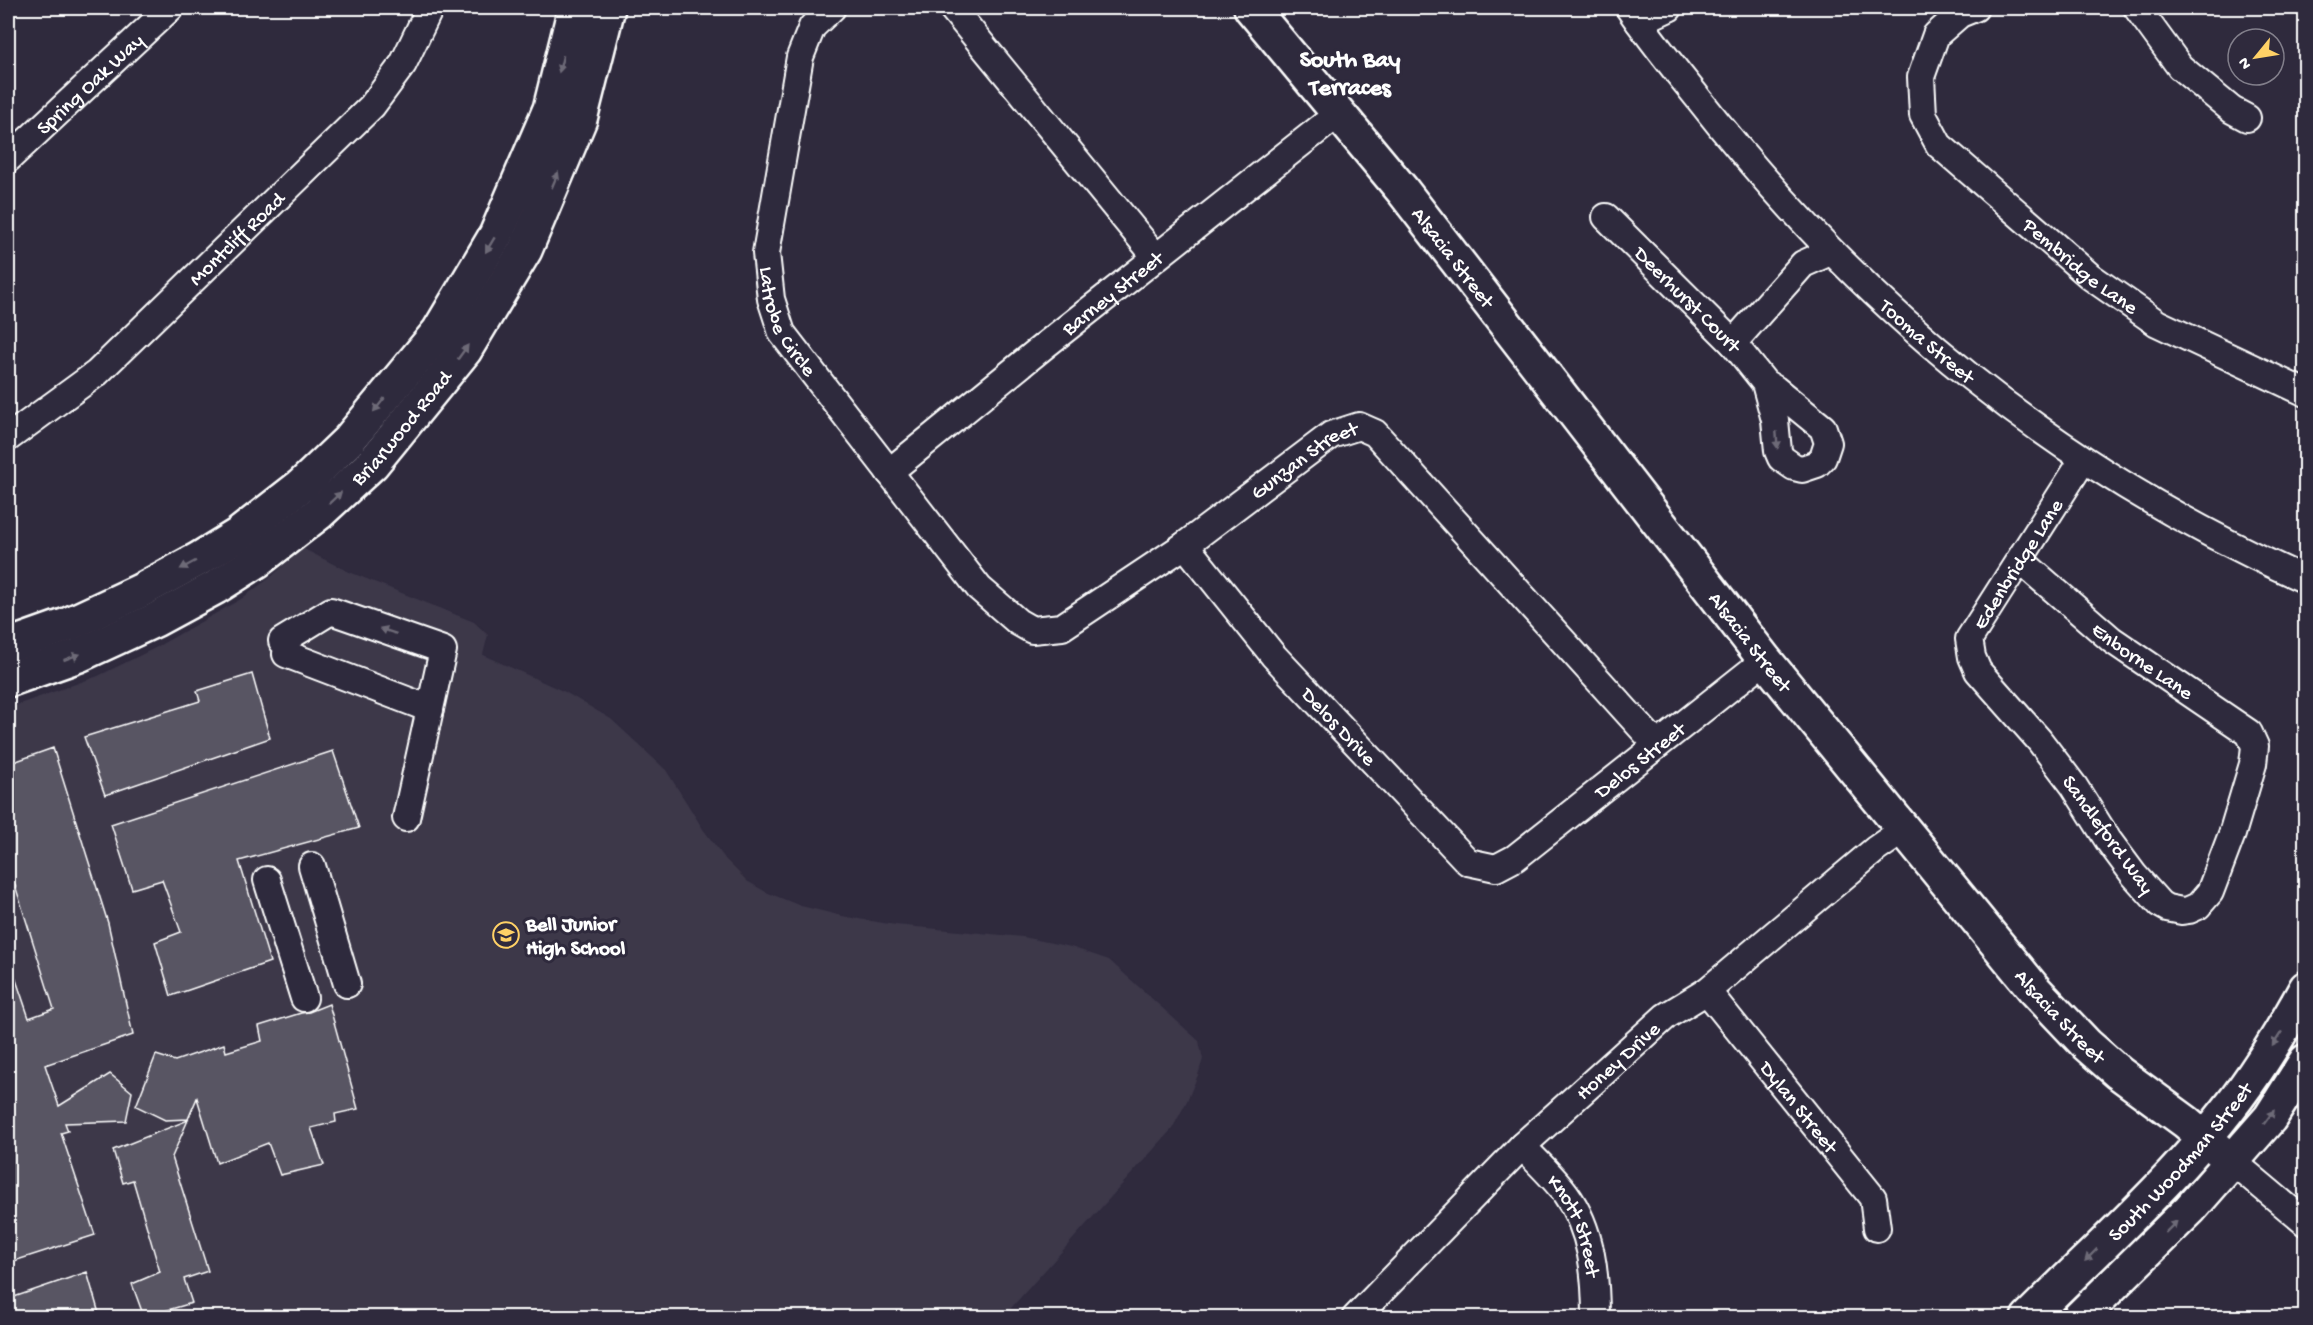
<svg xmlns="http://www.w3.org/2000/svg" width="2313" height="1325" font-family="'Gochi Hand',sans-serif">
  <style>
    .built { fill: #3c3749 }
    .building { fill: #595564; stroke: #fff; stroke-width: 1.5 }
    .lines { fill: none; stroke-linecap: round; stroke-linejoin: round }
    .minor-casing { stroke: #fff; stroke-width: 30 }
    .major-casing { stroke: #fff; stroke-width: 38 }
    .minor { stroke: #2f2a3d; stroke-width: 26 }
    .major { stroke: #2f2a3d; stroke-width: 33 }
    .oneway { fill: #6d6a77 }
    .labels { text-anchor: middle; stroke-width: 6; stroke-linejoin: round; paint-order: stroke }
    .street-label { font-size: 21px; fill: #fff; stroke: #2f2a3d }
    .poi-label { font-size: 21px; font-weight: bold; fill: #fff; stroke: #2f2a3d; text-anchor: start }
    .quarter-label { font-size: 24px; font-weight: bold; fill: #fff; stroke: #2f2a3d }
  </style>
  <rect width="100%" height="100%" fill="#2f2a3d"/>
  <filter id="ink" filterUnits="userSpaceOnUse"><feTurbulence type="fractalNoise" baseFrequency=".0167" numOctaves="2"/><feDisplacementMap in="SourceGraphic" scale="12" xChannelSelector="R" yChannelSelector="G"/><feConvolveMatrix kernelMatrix="1 2 1 2 8 2 1 2 1" color-interpolation-filters="sRGB"/></filter>
  <g filter="url(#ink)">
    <path class="built" d="M302,548L347,571L474,622L488,635L483,655L565,692L611,719L666,770L703,829L726,860L747,881L766,892L801,906L847,917L896,925L1023,937L1071,947L1109,960L1199,1041L1203,1059L1198,1075L1187,1101L1172,1129L1003,1317H8V708L98,676L153,649L241,599L271,577Z"/>
    <path class="building" d="M252,674L270,738L105,795L84,737L200,701L197,691Z
      M53,748L108,923L133,1035L45,1065L59,1106L110,1074L132,1092L126,1121L65,1123L68,1131L61,1133L95,1235L8,1263V962H10L29,1018L54,1009L8,863V764Z
      M333,751L359,828L239,861L270,962L171,996L155,942L181,932L162,880L132,889L111,824Z
      M329,1004L358,1109L335,1114L336,1122L311,1128L324,1165L280,1175L268,1143L217,1163L197,1098L188,1119L165,1120L136,1106L156,1055L175,1061L224,1044L226,1052L262,1041L259,1026L301,1013L309,1012Z
      M188,1120L172,1157L208,1271L184,1279L192,1303L144,1317L132,1284L160,1272L133,1180L123,1183L113,1150Z
      M87,1272L100,1317H8V1299Z"/>
    <g class="lines">
      <g class="minor-casing">
        <g id="minor">
          <path id="s1" d="M832,8L812,27L800,57L766,253L771,299L782,333L979,588L1018,622L1032,630L1062,627L1185,545L1331,435L1359,426L1375,433L1657,745"/>
          <path d="M952,8L1156,257"/>
          <path id="s2" d="M1629,8C1650,39 1674,68 1698,98C1865,312 2057,469 2306,580"/>
          <path id="s3" d="M1975,8L1960,14L1936,35L1921,77L1923,115L1939,145L2091,277L2157,323L2306,393"/>
          <path d="M2137,8L2180,67L2232,110L2247,118"/>
          <path d="M1639,22L1669,8"/>
          <path id="s4" d="M8,159L170,8"/>
          <path id="s5" d="M1606,217L1733,343L1765,383L1775,389L1823,428L1828,443L1823,458L1817,464L1802,469L1794,467L1781,458L1778,451L1775,420L1765,383"/>
          <path d="M1733,343L1803,264L1830,252"/>
          <path id="s6" d="M8,438L97,373L372,106L403,64L430,8"/>
          <path id="s7" d="M889,472L1044,346L1338,114"/>
          <path id="s8" d="M1185,545L1273,655L1468,862L1496,868L1515,858L1765,660"/>
          <path id="s9" d="M2020,560L2112,640L2249,733L2255,746L2253,764L2232,834L2210,892L2198,906L2189,910L2182,911L2167,908L2160,904L2134,875L2108,840L2074,786L2039,740L1978,671L1972,657L1969,639L2083,460"/>
          <path d="M282,641L331,611L443,650L406,818"/>
          <path d="M286,654L430,709"/>
          <path d="M312,866L347,984"/>
          <path d="M267,880L304,998"/>
          <path id="s10" d="M1707,991L1873,1198L1877,1228"/>
          <path id="s11" d="M1522,1146C1536,1161 1554,1177 1566,1194C1592,1230 1596,1275 1596,1318"/>
          <path d="M2232,1161L2306,1223"/>
          <path id="s12" d="M1355,1318L1522,1146L1666,1016L1707,991L1876,849L1902,831"/>
        </g>
      </g>
      <g class="major-casing">
        <g id="major">
          <path id="s13" d="M1251,8L1403,191L1765,660L2034,989L2087,1045L2119,1073L2186,1122L2232,1161"/>
          <path d="M8,646L67,625L140,591L199,559L238,535L302,485L348,441L439,331L496,235L550,109L575,8"/>
          <path id="s14" d="M8,680L79,655L155,620L216,587L257,561L319,513L372,464L465,350L525,250L580,119L608,8"/>
          <path id="s15" d="M2028,1318C2106,1240 2192,1165 2254,1074C2273,1046 2290,1017 2306,988"/>
          <path d="M2079,1318L2190,1209L2270,1118L2306,1061"/>
        </g>
      </g>
      <use href="#minor" class="minor"/>
      <use href="#major" class="major"/>
    </g>
    <defs><path id="oneway-solid" d="M-6-.8H1V-3.2L6.5 0L1 3.2V.8H-6Z" transform="scale(1.5)"/></defs>
    <g class="oneway">
      <use href="#oneway-solid" transform="translate(561 64) rotate(104)"/>
      <use href="#oneway-solid" transform="translate(555 180) rotate(-67)"/>
      <use href="#oneway-solid" transform="translate(490 245) rotate(121)"/>
      <use href="#oneway-solid" transform="translate(463 352) rotate(-54)"/>
      <use href="#oneway-solid" transform="translate(379 405) rotate(129)"/>
      <use href="#oneway-solid" transform="translate(1777 440) rotate(85)"/>
      <use href="#oneway-solid" transform="translate(335 498) rotate(-43)"/>
      <use href="#oneway-solid" transform="translate(188 565) rotate(152)"/>
      <use href="#oneway-solid" transform="translate(388 631) rotate(-161)"/>
      <use href="#oneway-solid" transform="translate(72 657) rotate(-20)"/>
      <use href="#oneway-solid" transform="translate(2277 1039) rotate(123)"/>
      <use href="#oneway-solid" transform="translate(2269 1117) rotate(-53)"/>
      <use href="#oneway-solid" transform="translate(2171 1227) rotate(-45)"/>
      <use href="#oneway-solid" transform="translate(2091 1255) rotate(135)"/>
    </g>
  </g>
  <defs>
    <g id="school-ring" transform="scale(1.35)"><circle r="9.5" fill="#2f2a3d" stroke="#ffd166" stroke-width="1.5"/><path d="M0-5L7-2L0 1L-7-2ZM-4 1L0 2.5L4 1V4Q0 6-4 4Z" fill="#ffd166"/></g>
  </defs>
  <g fill-rule="evenodd">
    <use href="#school-ring" x="506" y="935"/>
  </g>
  <g class="labels">
    <g class="street-label">
      <text dy="7" stroke="none"><textPath href="#s4" startOffset="111">Spring Oak Way</textPath></text>
      <text dy="7" stroke="none"><textPath href="#s6" startOffset="304">Montcliff Road</textPath></text>
      <text dy="7" stroke="none"><textPath href="#s13" startOffset="321">Alsacia Street</textPath></text>
      <text dy="7" stroke="none"><textPath href="#s3" startOffset="351">Pembridge Lane</textPath></text>
      <text dy="7" stroke="none"><textPath href="#s7" startOffset="286">Barney Street</textPath></text>
      <text dy="7" stroke="none"><textPath href="#s5" startOffset="116">Deerhurst Court</textPath></text>
      <text dy="7" stroke="none"><textPath href="#s1" startOffset="332">Latrobe Circle</textPath></text>
      <text dy="7" stroke="none"><textPath href="#s2" startOffset="448">Tooma Street</textPath></text>
      <text dy="7" stroke="none"><textPath href="#s14" startOffset="474">Briarwood Road</textPath></text>
      <text dy="7" stroke="none"><textPath href="#s1" startOffset="1056">Gunzan Street</textPath></text>
      <text dy="7" stroke="none"><textPath href="#s9" startOffset="933">Edenbridge Lane</textPath></text>
      <text dy="7" stroke="none"><textPath href="#s13" startOffset="807">Alsacia Street</textPath></text>
      <text dy="7" stroke="none"><textPath href="#s9" startOffset="159">Enborne Lane</textPath></text>
      <text dy="7" stroke="none"><textPath href="#s8" startOffset="238">Delos Drive</textPath></text>
      <text dy="7" stroke="none"><textPath href="#s8" startOffset="634">Delos Street</textPath></text>
      <text transform="translate(2109 834) rotate(54)" y="7">Sandleford Way</text>
      <text dy="7" stroke="none"><textPath href="#s13" startOffset="1293">Alsacia Street</textPath></text>
      <text dy="7" stroke="none"><textPath href="#s12" startOffset="368">Honey Drive</textPath></text>
      <text dy="7" stroke="none"><textPath href="#s10" startOffset="148">Dylan Street</textPath></text>
      <text dy="7" stroke="none"><textPath href="#s15" startOffset="218">South Woodman Street</textPath></text>
      <text dy="7" stroke="none"><textPath href="#s11" startOffset="98">Knott Street</textPath></text>
    </g>
    <g class="poi-label">
      <text x="526" y="930">Bell Junior<tspan x="526" dy="24">High School</tspan></text>
    </g>
    <g class="quarter-label">
      <text x="1350" y="66">South Bay<tspan x="1350" dy="28">Terraces</tspan></text>
    </g>
  </g>
  <rect width="2313" height="1325" fill="none" stroke="#2f2a3d" stroke-width="30"/>
  <rect x="15" y="15" width="2283" height="1295" fill="none" stroke="#fff" stroke-width="2" filter="url(#ink)"/>
  <g transform="translate(2256 57) rotate(240)"><circle r="28" fill="#2f2a3d" stroke="#827f8b" stroke-width="1.5"/>
  <path d="M0-4.5L10 22L0 15L-10 22Z" fill="#ffd166"/>
  <text y="-9" font-size="16" font-weight="bold" text-anchor="middle" fill="#ffffff">N</text>
  </g>
</svg>
